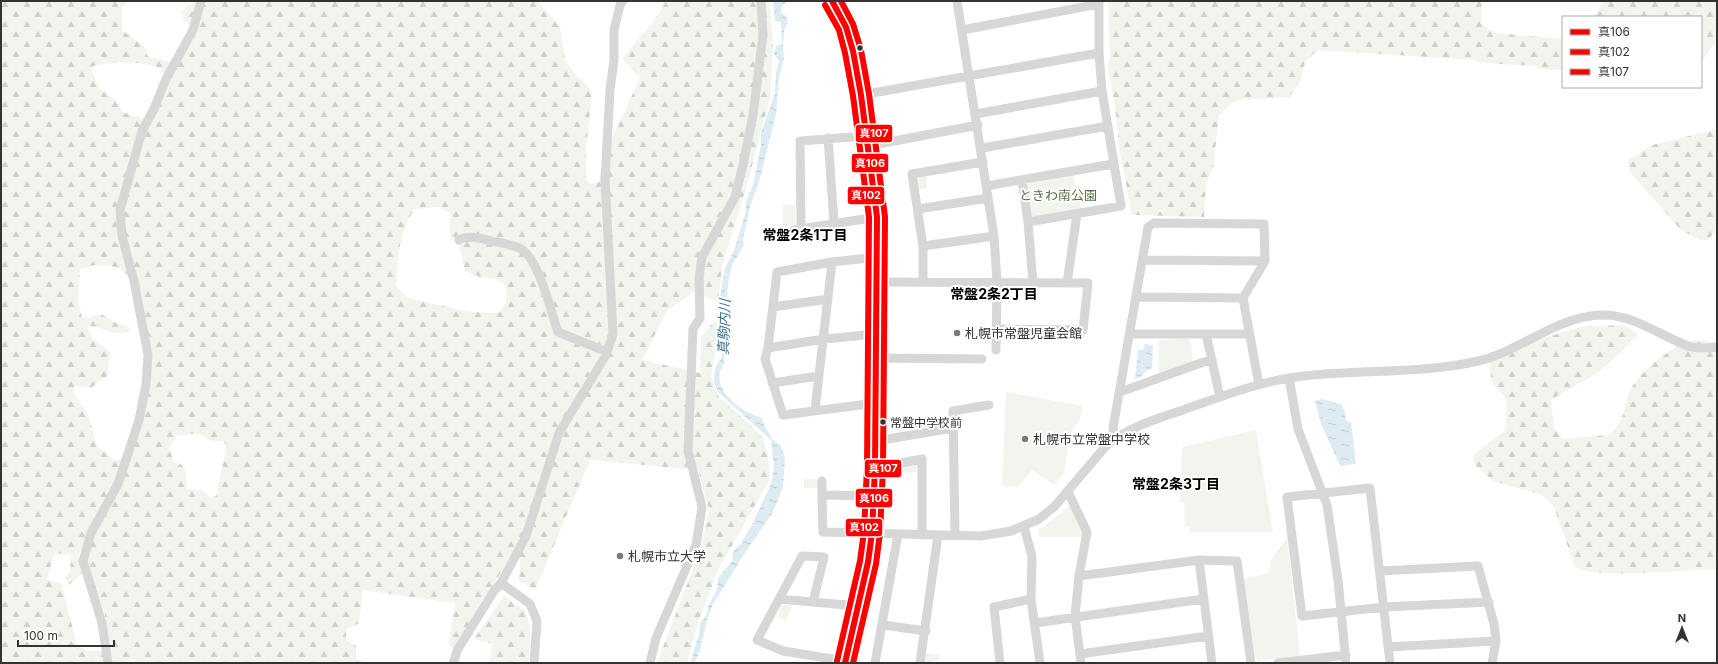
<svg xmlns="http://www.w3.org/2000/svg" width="1718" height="664" font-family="Inter,'Noto Sans JP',sans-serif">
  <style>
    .forest { fill: url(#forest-firs); fill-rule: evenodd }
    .green { fill: #f1f5ed }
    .water { fill: url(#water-ripples) }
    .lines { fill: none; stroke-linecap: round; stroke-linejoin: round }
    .minor { stroke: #d7d7d7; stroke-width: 9 }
    .highway { stroke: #c4c4c4; stroke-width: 14 }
    .bus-1-casing { stroke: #fff; stroke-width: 9 }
    .bus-2-casing { stroke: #fff; stroke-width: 9 }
    .bus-3-casing { stroke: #fff; stroke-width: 9 }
    .bus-1 { stroke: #f00; stroke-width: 6 }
    .bus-2 { stroke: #f00; stroke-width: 6 }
    .bus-3 { stroke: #f00; stroke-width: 6 }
    .bus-dot { fill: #333; stroke: #fff; stroke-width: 1.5 }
    .poi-dot { fill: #7a7a7a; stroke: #fff; stroke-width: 1.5 }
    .labels { text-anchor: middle; stroke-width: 4; stroke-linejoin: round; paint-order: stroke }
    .bus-label { font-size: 12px; fill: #333; stroke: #fff; text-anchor: start }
    .park-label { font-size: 13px; fill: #56703f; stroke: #fff }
    .poi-label { font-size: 13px; fill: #333; stroke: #fff; text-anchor: start }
    .neighbourhood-label { font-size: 14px; font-weight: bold; fill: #000; stroke: #fff }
    .water-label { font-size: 14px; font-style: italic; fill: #3f7597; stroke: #fff }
    .line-badge { stroke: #fff; stroke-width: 1.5 }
    .badge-label { font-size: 11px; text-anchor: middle; font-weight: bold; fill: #fff }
  </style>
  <defs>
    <pattern id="forest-firs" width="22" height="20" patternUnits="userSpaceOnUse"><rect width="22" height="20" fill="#f1f5ed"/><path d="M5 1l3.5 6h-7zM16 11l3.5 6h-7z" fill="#cfd2cc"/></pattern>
    <pattern id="water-ripples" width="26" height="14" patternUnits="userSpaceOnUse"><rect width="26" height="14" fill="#ddebf3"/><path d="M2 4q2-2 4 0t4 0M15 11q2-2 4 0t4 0" fill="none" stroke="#becad1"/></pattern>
  </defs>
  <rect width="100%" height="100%" fill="#fff"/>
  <path class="forest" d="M1,1H128L122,7V30L144,46L148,57L172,62L165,73L161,72V68C138,61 113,61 90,67L100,89L115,100L123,112L145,120L146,112L194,36L196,28L184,22L182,12L188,4L208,1H538L560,27L565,60L577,76L588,86L592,95L586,148V179L591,184L599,182L610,143L640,78L622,58L654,21L666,1L770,2L773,46L770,98L746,188L722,266L718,302L694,292L667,311L642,360L700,373L701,336L716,320L718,336L711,377L719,397L762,436L768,456L770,479L718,570L699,620L687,663H657L701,548L709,510L698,470L590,460L535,590L519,581L520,561L511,555L455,650L449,645L455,603L363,590L359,623L346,630V640L356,646V659L369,663H141L133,660L125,663H1ZM438,207L450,213V237L459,245L465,271L480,277L495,279L506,286V303L499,313L469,312L408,298L396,286C398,254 398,238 414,209ZM95,265L117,267L136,281L146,337L152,349L149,374L130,455L115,461L97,446L88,414L74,394V386L91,388L108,375L110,352L93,339L87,326C104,325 109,338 130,331L129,327L112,321L103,315H95L89,318L82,317L78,299L80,269ZM197,433L213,441H223L227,445L216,496L211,498L202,490L187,489L186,472L182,465L174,462L169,448L177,436ZM84,549L87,580L104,609L111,650L87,651L77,645L61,583L47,580L54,553L71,555L70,571L65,577L69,585L82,573L78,558L80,551Z
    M1108,1H1482L1481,24L1496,33L1563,39V70L1539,69L1536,66L1481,63L1476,60L1317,50L1305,63L1300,82L1289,97L1239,100L1231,103L1219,116L1213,168L1206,184L1204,217L1132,215L1119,149L1116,113L1108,67L1110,58Z
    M1604,1H1717V40L1701,63V17H1593Z
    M1714,130L1717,131V226L1715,232L1708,240H1699L1680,229L1629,171L1628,160L1652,145Z
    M1623,325L1637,333V336C1621,352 1604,370 1584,381C1573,387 1562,393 1551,400L1554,429L1563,439L1608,435C1628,420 1622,407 1631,389C1641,371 1675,342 1696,340C1702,340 1710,342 1717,342V570C1685,568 1599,581 1575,567L1554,507L1542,495L1493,481L1475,465L1473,457C1483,444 1495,440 1506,429V399L1491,381L1490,361L1500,351L1580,327Z
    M504,596L526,611L530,628L529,663H489L493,644L474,639Z"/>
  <path class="green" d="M1073,175L1081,209L1031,217L1027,184Z
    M926,176L927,188L918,190L917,181L920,177Z
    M783,205H795V225L783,227Z
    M1189,339L1194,363L1159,375V340Z
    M1006,392L1083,406L1079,421L1070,434L1064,473L1054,485L1032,470L1018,487L1002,486Z
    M1256,430L1273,532H1189V527L1185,526L1184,502H1180L1182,447Z
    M915,464L917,466V472L902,473V465Z
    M804,479H818V488H804Z
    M1071,504L1083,534L1080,537H1039V529L1054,519Z
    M1287,538L1300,656L1258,661L1255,656L1244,579L1268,573L1272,558Z
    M781,605H793L786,621L777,617Z
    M925,653L940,655L939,660L924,663Z"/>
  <path class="water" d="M773,1H788L782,6L781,13L786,16L788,22L784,31L783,47L784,58L779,77L776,114L760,178L750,207L743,239L744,245L732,265L729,277L725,314L724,363L719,374L720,383L724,392L733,402L745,411L761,418L772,439L781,446L785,459L783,487L772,514L746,551L713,604L707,620L700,651L694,663H689L691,662L694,649L699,635L700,623L707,614L708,606L717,590L718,578L733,560V551L741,544L746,534L750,529L771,484L774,467L771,440L718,392L714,382V376L716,366L722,357L719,303L725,268L734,251L746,211V202L753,185L761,145V133L775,93L776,73L779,61L774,54L776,46L782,44L781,22L775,21Z
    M1145,344L1153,346L1152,368L1143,373V376L1135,379L1138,350H1143Z
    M1322,399C1340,404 1345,401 1346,421L1351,422L1356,464L1340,466L1321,424L1315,401Z"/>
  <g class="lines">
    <path class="minor" d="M957,1L994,236L997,282L996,350
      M962,30L1099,4
      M861,95L1099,53
      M976,114L1102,91
      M828,138L834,223
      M868,146L978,125
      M982,148L1108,126
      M1022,180L1028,222L1033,283
      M986,186L1113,164
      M918,209L988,198
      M1028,222L1121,206L1102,91L1099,53V1
      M801,228L800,141L866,136
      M794,230L877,217
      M459,240C467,235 482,238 491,241C501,243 512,244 521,249C539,259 551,312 558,332L607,352
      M923,246L994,236
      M1143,260L1265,261
      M923,281V246L912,174L983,162
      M877,282L1088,283L1083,330L997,329
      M1067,283L1077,214
      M1137,297L1243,298
      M773,307L828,299
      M1130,334H1248
      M1206,334L1220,397
      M768,348L824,339L876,334
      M877,358L982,359
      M1289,378L1298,429L1327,505L1338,580L1346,663
      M772,383L819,376
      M1120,392L1212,359
      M876,403L783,415L765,359L768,348L777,272L832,262L877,257
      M815,410L832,262
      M1114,439L1113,428L1148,227L1154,223L1264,224L1265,261L1243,298L1259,385
      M876,441L953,428
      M875,468L922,459V535
      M822,481V495
      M1068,492L1087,532L1079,576L1075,616L1081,663
      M875,496L822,495L823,532L981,536L1011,531L1039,519L1055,506L1105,447C1128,427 1156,419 1183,410C1223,396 1263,380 1304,376C1362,369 1422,374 1478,361C1521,351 1555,317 1601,315C1633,314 1659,335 1688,346C1697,349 1708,348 1717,347
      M1024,527L1032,556L1031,599L1040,663
      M955,535L953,411L989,405
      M1199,560L1212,663
      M1380,571L1478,566L1494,624L1496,641L1492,663
      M1079,576L1199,560L1237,561L1251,663
      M501,583L530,604L537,621L534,663
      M779,599L858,606
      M813,602L824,557L802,556L757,640L783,651L845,661
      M1035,623L1203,599
      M883,625L926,631
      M1388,647L1496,641
      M1080,654L1208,636
      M108,663L102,623L83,561L91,533L118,484L139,420L146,385L148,355L134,281L122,236L120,210L142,131L153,111L166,79L193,30L201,1
      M453,663L458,649L494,591L501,583L526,536L559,433L606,355L613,334L605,179L610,90L614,60V30L620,5L623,1
      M650,663L656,638L696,545L702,507L688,451L693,329L700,318L699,278L702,257L735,197L743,165L753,115L763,35L761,1
      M875,663L898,534
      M920,663L938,535
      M1000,663L994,607L1031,599
      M1278,663L1346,655
      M1390,663L1370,488L1287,497L1302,616L1384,607L1489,602"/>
    <path class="highway" d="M832,1L846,27L853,51L861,95L877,217L875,468L872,533L868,562L845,663"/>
    <g class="bus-1-casing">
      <path id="bus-1" d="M832,1L846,27L853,51L861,95L877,217L875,468L872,533L868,562L845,663"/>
    </g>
    <g class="bus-2-casing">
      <path id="bus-2" d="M825,5L839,30L845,53L853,96L869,217L867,468L864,532L860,561L837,661"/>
    </g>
    <g class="bus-3-casing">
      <path id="bus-3" d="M841,1L853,24L861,50L869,94L885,217L883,468L880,533L876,564L853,663"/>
    </g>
    <use href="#bus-1" class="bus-1"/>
    <use href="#bus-2" class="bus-2"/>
    <use href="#bus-3" class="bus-3"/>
  </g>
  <g class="bus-dot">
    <circle cx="860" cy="48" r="3.5"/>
    <circle cx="883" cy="422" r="3.5"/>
  </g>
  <g class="poi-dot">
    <circle cx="957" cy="333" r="4"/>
    <circle cx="1025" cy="439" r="4"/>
    <circle cx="620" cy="556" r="4"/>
  </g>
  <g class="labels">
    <g class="bus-label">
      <text x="890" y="427">常盤中学校前</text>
    </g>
    <g class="park-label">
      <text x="1058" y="200">ときわ南公園</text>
    </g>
    <g class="poi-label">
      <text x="965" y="338">札幌市常盤児童会館</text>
      <text x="1033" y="444">札幌市立常盤中学校</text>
      <text x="628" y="561">札幌市立大学</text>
    </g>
    <g class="neighbourhood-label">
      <text x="805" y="240">常盤2条1丁目</text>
      <text x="994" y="299">常盤2条2丁目</text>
      <text x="1176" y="489">常盤2条3丁目</text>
    </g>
    <g class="water-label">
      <text transform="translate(724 327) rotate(-88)" y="5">真駒内川</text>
    </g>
  </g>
  <g class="line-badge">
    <rect x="855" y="124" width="38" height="19" rx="4" fill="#f00"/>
    <rect x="851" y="153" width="38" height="20" rx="4" fill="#f00"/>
    <rect x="847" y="186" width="38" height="19" rx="4" fill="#f00"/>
    <rect x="864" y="459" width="38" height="19" rx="4" fill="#f00"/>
    <rect x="855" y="488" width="38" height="20" rx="4" fill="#f00"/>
    <rect x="845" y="518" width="38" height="19" rx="4" fill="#f00"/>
  </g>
  <g class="badge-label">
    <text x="874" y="137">真107</text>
    <text x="870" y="167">真106</text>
    <text x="866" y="199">真102</text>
    <text x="883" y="472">真107</text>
    <text x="874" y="502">真106</text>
    <text x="864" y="531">真102</text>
  </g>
  <rect width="1718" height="664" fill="none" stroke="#333333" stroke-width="4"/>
  <rect x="1562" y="16" width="140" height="72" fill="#ffffff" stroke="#adadad"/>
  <rect x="1570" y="29" width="20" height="6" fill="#ff0000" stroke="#adadad"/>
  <text x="1598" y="36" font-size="12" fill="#333333">真106</text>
  <rect x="1570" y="49" width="20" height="6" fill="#ff0000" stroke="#adadad"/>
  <text x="1598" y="56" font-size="12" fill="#333333">真102</text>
  <rect x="1570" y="69" width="20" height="6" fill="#ff0000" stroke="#adadad"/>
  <text x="1598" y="76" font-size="12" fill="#333333">真107</text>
  <g transform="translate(1682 628)" stroke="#ffffff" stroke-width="3" paint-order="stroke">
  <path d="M0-3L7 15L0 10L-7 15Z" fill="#333333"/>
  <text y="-6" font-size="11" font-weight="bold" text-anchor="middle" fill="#333333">N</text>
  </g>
  <path d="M18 640v6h96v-6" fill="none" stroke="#333333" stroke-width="2"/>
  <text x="24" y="640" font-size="12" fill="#333333" stroke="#ffffff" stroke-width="3" paint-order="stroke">100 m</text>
</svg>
